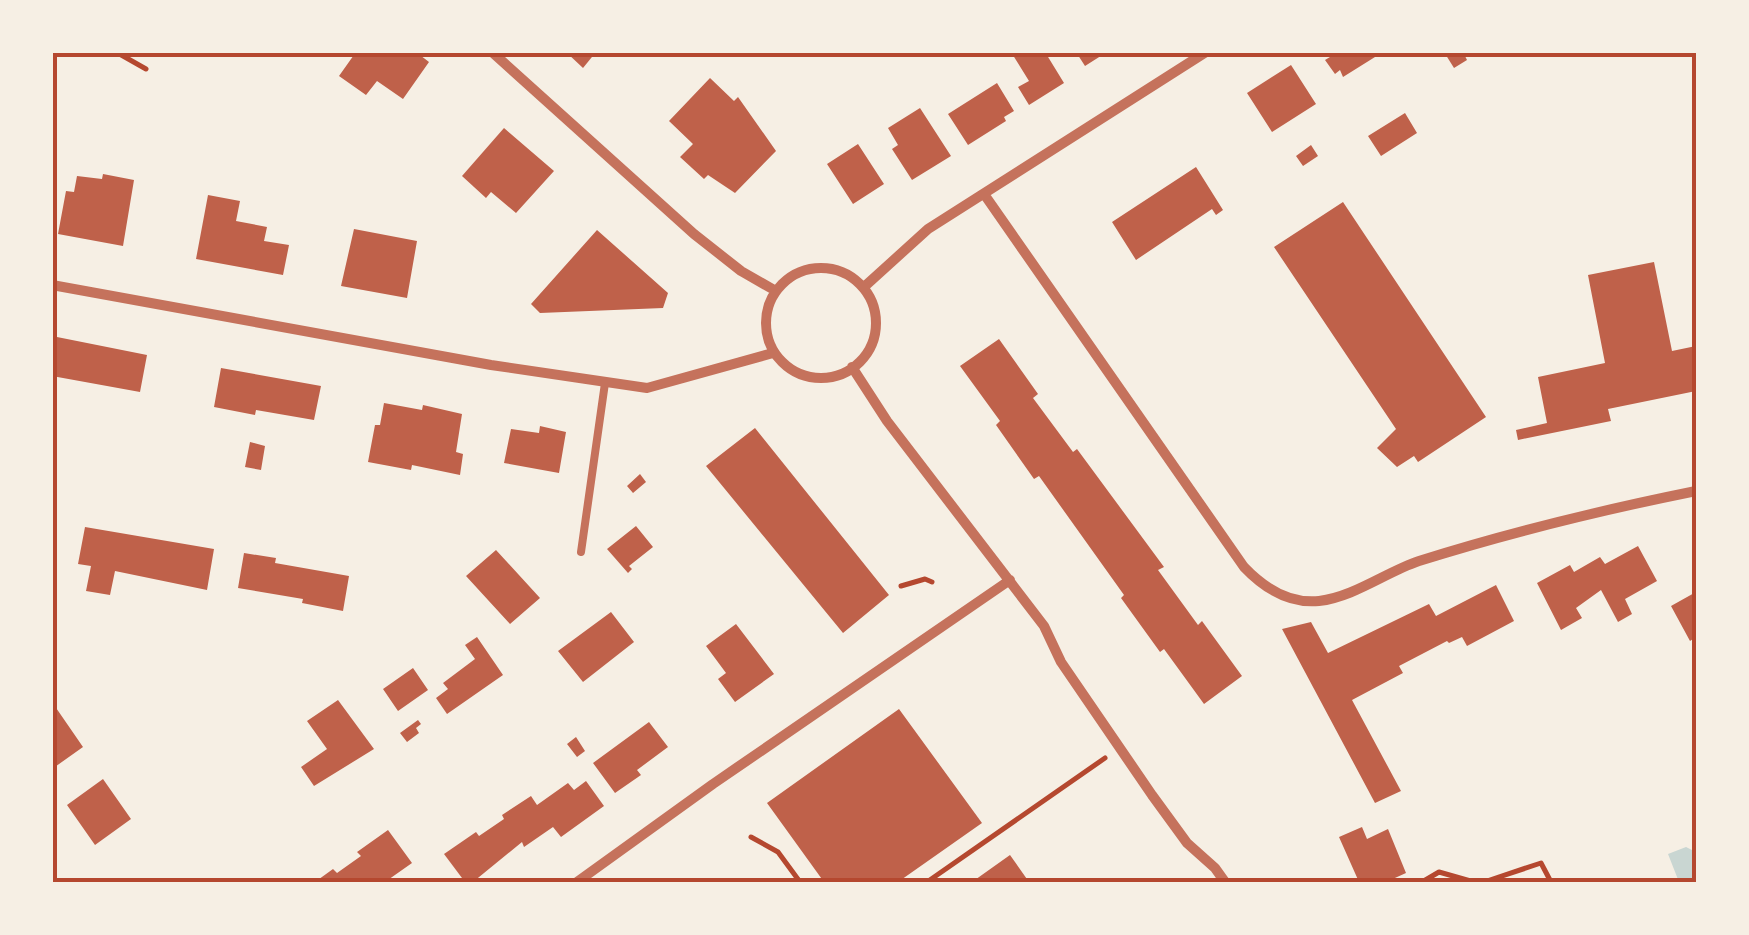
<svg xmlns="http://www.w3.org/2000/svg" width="1749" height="935" font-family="'Noto Sans',sans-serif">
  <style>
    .water { fill: #c9d6d2 }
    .building { fill: #bf614a }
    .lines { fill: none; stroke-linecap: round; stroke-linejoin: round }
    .path { stroke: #b5482f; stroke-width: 5 }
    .service { stroke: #c5725c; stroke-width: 8 }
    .minor { stroke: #c5725c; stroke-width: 10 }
    .neatline { fill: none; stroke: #b5482f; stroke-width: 4 }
  </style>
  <rect width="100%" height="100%" fill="#f6efe4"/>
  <path class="water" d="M1686,847L1696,852V859L1692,863L1696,882H1679L1668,854Z"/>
  <path class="building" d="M356,52H416L429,62L403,99L377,81L366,95L339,76Z
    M566,52H596L583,68Z
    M1011,52H1045L1064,83L1029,105L1018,87L1029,81Z
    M1076,52H1107L1085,66Z
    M1328,52H1383L1343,77L1340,70L1335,74L1325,60L1330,57Z
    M1444,52H1463L1467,60L1454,68Z
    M1291,65L1316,104L1272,132L1247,93Z
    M710,78L734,101L738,97L776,151L735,193L708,175L704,179L680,157L693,144L669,121Z
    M997,83L1014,111L1004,117L1006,121L968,145L948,114Z
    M920,108L951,156L912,180L892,149L898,145L888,128Z
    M1405,113L1417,133L1381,156L1368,136Z
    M504,128L554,171L516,213L491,192L486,198L462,176Z
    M858,144L884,184L853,204L827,164Z
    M1311,145L1318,156L1303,166L1296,156Z
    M1196,167L1223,210L1216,215L1212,209L1136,260L1112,222Z
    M103,174L134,180L123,246L58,234L66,191L74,192L77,176L102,179Z
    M208,195L240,201L236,221L267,227L264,241L289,245L283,275L196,259Z
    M1343,202L1486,417L1418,462L1414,456L1397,467L1377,448L1396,429L1274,247Z
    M354,229L417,241L407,298L341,286Z
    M597,230L668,293L663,308L540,313L531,304Z
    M1654,262L1672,351L1696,346V391L1608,409L1611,421L1518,440L1516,430L1547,423L1538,377L1605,363L1588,275Z
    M52,336L147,355L140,392L52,376Z
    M999,339L1038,394L1033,398L1073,452L1077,449L1164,567L1158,570L1198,625L1202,621L1242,676L1204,704L1164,649L1160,652L1121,598L1124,595L1039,476L1034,479L996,425L1000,421L960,366Z
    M221,368L321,386L314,420L256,410L255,415L214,407Z
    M384,403L422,410L423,405L462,414L456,452L463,454L460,475L412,465L411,470L368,462L375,425H380Z
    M540,426L566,432L559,473L504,463L511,429L539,433Z
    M755,428L889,595L843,633L706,466Z
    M250,442L265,446L261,470L245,467Z
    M640,474L646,482L633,493L627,486Z
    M636,526L653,547L629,566L632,569L628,573L607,549Z
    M85,527L214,549L207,590L115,571L110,595L86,591L91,566L78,564Z
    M1638,546L1657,581L1625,599L1632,614L1618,622L1601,590L1576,608L1582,618L1561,630L1537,583L1570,565L1574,572L1600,557L1605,564Z
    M496,550L540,598L510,624L466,576Z
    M244,553L276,558L275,563L349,576L343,611L302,603L303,599L238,588Z
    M1496,585L1514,621L1467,646L1462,637L1449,643L1447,641L1399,666L1403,673L1352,700L1401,791L1375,803L1282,629L1311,622L1328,653L1429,604L1436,616Z
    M1696,592V637L1690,641L1671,606Z
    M611,612L634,642L583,682L558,651Z
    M736,624L774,674L735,702L718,679L726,673L706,646Z
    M477,637L503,675L447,714L436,698L448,689L443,683L475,659L465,645Z
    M413,668L428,690L398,711L383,689Z
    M338,700L374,749L314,786L301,767L327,749L307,721Z
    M52,702L83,747L52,769Z
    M899,709L982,823L898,882H824L767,803Z
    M418,720L421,724L416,728L419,733L407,742L400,733Z
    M649,722L668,747L637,770L641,775L615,793L593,763Z
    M576,737L585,751L577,757L567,744Z
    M103,779L131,819L95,845L67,805Z
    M586,781L604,806L561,837L553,827L524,847L522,842L473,882H465L444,854L476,832L479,836L504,819L502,815L531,796L537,805L568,783L574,790Z
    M1362,827L1367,839L1388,829L1406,873L1386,882H1359L1339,837Z
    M388,830L412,863L385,882H315L333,869L337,873L361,856L357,852Z
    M1010,855L1029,882H972Z"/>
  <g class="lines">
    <path class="path" d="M116,52L146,69
      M901,586L925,579L932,582
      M751,837L778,852L800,882
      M927,882L1105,758
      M1422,882L1439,872L1474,882
      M1484,882L1541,863L1551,882"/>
    <path class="service" d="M581,552L605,383"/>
    <path class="minor" d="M492,52L694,234L741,271L776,291
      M984,194L1244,567C1264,588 1288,604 1319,601C1354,597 1386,572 1419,561C1511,532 1602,510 1696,491
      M766 323a55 55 0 1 1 110 0a55 55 0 1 1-110 0Z
      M52,285L491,365L647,388L773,353
      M864,287L928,229L1206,52
      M852,367L887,421L1044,626L1061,662L1152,795L1187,843L1215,868L1225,882
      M577,882L713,784L1010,580"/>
  </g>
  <rect width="1749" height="935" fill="none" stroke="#f6efe4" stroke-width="110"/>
  <rect x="55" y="55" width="1639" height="825" class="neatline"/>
</svg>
